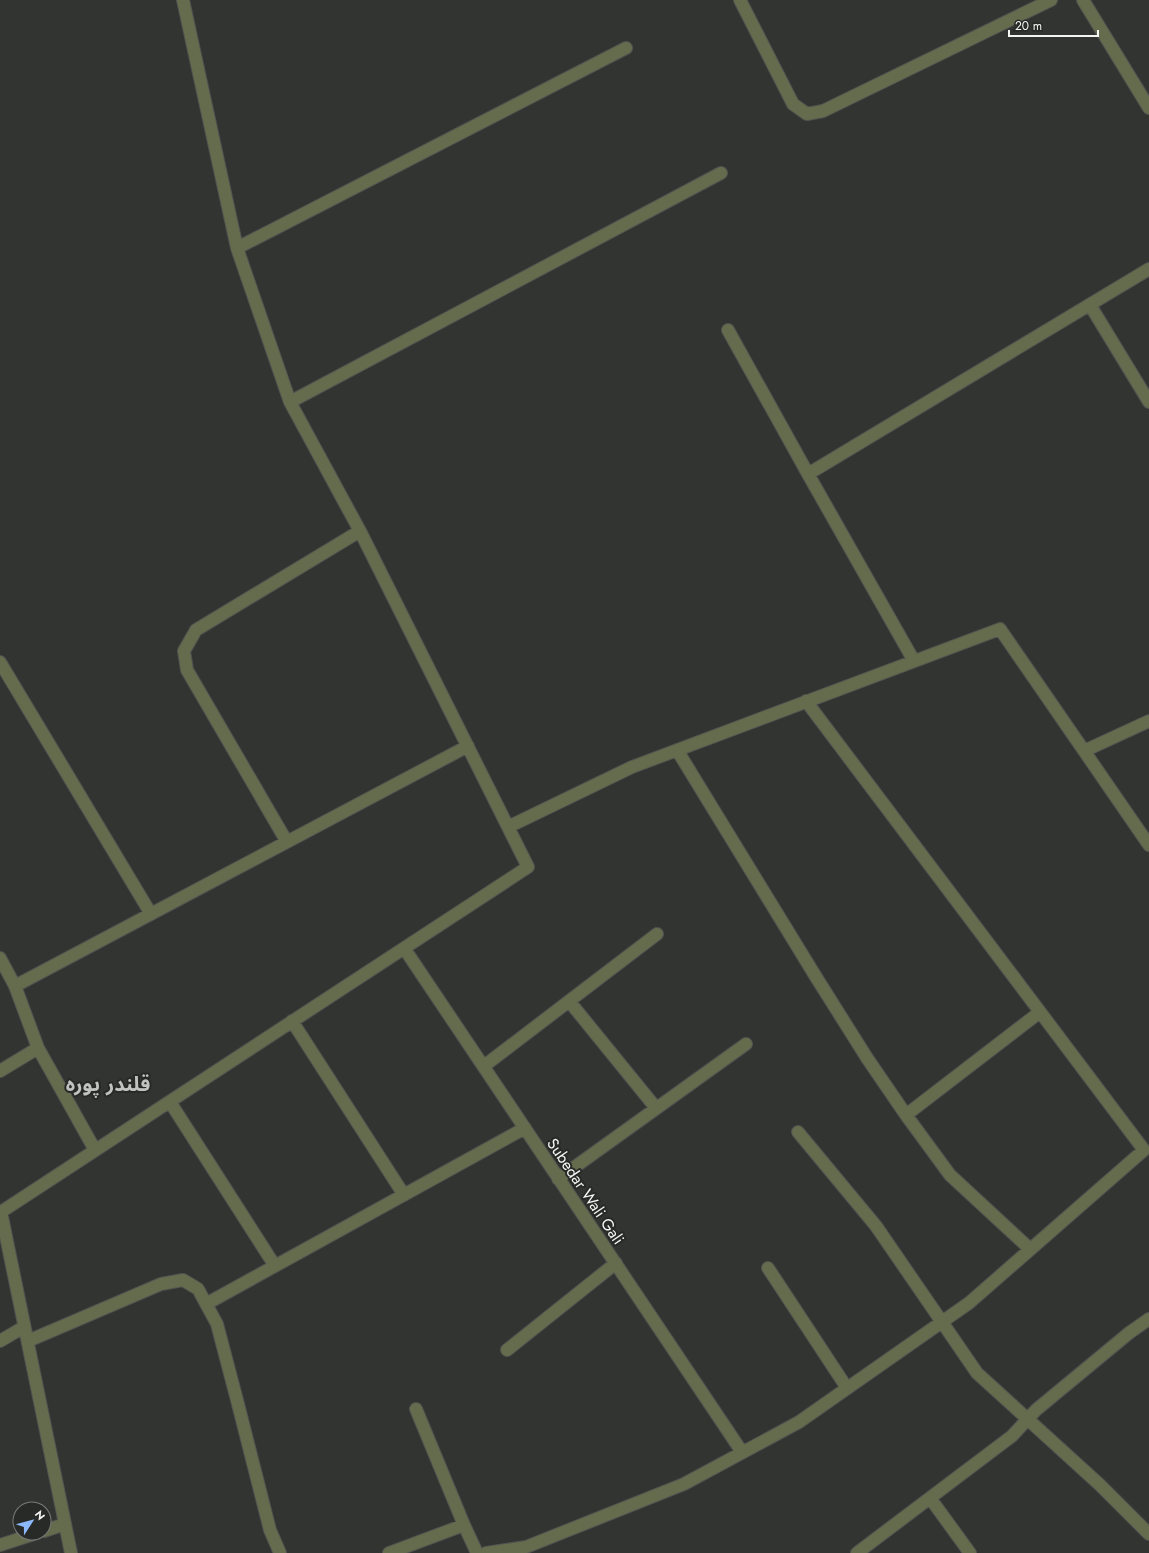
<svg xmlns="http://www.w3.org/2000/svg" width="1149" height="1553" font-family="Jost,'Noto Sans Arabic',sans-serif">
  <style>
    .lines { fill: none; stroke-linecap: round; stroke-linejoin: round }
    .street-casing { stroke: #515350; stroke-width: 14 }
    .street { stroke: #656b4d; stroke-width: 12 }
    .labels { text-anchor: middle; stroke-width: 4; stroke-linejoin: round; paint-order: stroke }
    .street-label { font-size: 16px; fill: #f4f5f4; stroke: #282a27 }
    .district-label { font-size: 20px; font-weight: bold; fill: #c0c3c0; stroke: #282a27 }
  </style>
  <rect width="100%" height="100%" fill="#323431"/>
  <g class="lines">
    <g class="street-casing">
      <path id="street" d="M740,0L793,104L807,114L823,111L1051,0
        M1083,0L1149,108
        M237,248L626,48
        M1090,305L1149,402
        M728,330L808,474L914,661
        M290,402L721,173
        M808,474L1149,269
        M0,662L151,914
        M677,750L816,977L867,1058L906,1115L950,1175L1030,1249
        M1084,751L1149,721
        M508,827L632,767L1000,629L1149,845
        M287,842L187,670L184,651L196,630L360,531
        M404,948L742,1452
        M0,958L15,986L38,1048
        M15,986L468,746
        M569,1001L656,1108
        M292,1021L404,1195
        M484,1066L657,934
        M0,1071L38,1048L95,1150
        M170,1102L275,1266
        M906,1115L1040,1012
        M798,1132L876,1226L977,1373L1100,1485L1149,1534
        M558,1179L746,1044
        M768,1268L847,1388
        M206,1304L525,1128
        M0,1341L24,1327
        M28,1341L161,1284L183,1280L198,1289L217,1324L238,1404L270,1530L280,1553
        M507,1350L616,1263
        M416,1409L464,1525
        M930,1498L970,1553
        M44,1531L65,1524
        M0,1545L37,1533
        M71,1553L1,1212L528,867L360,531L290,402L237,248L183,0
        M389,1553L464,1525L477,1553
        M486,1553L526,1547L684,1484L799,1422L969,1303L1144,1150L806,701
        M857,1553L1012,1436L1036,1410L1129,1333L1149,1319"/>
    </g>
    <use href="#street" class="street"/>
  </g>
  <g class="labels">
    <g class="street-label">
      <text transform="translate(586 1191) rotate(56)" y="6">Subedar Wali Gali</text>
    </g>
    <g class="district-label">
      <text x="108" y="1091">قلندر پورہ</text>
    </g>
  </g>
  <g transform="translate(32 1521) rotate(54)"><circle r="19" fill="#282a27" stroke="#7a7b79"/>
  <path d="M0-3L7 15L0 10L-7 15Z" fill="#8cb9fc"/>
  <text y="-6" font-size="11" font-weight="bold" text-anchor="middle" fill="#f4f5f4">N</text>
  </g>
  <path d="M1009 30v6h89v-6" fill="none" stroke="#f4f5f4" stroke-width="2"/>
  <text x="1015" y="30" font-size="12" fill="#f4f5f4" stroke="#282a27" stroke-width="3" paint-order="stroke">20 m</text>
</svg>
